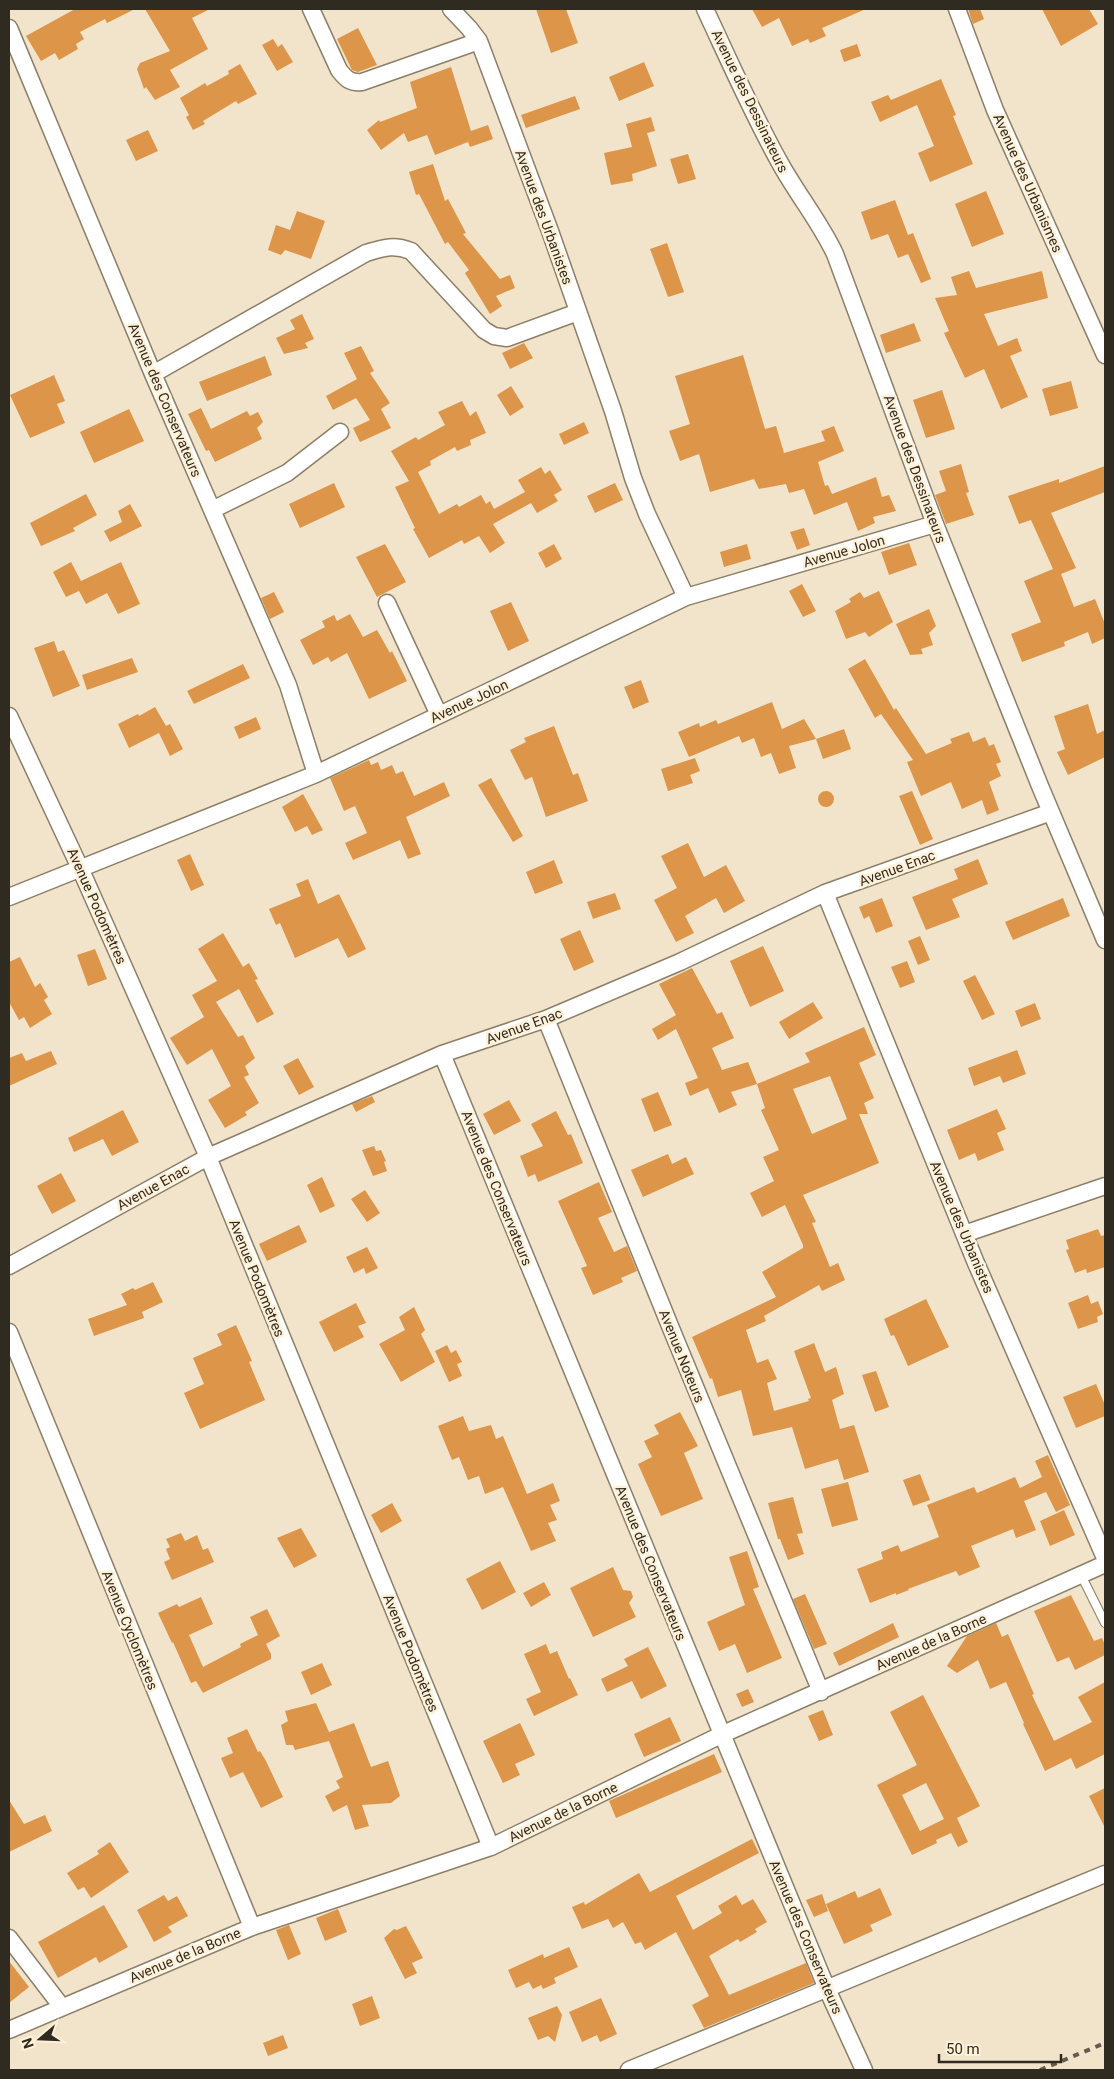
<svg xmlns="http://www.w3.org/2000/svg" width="1114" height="2079" font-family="Roboto,sans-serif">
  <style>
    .building { fill: #dc9549; fill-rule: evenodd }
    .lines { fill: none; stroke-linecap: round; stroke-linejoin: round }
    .service-casing { stroke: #8b7f67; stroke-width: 10 }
    .minor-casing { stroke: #8b7f67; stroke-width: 19 }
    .service { stroke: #fff; stroke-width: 8 }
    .minor { stroke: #fff; stroke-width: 16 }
    .rail { stroke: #635b4d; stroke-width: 4; stroke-dasharray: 6 6; stroke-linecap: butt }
    .labels { text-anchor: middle; stroke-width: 5; stroke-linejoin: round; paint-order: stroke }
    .street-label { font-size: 14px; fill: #302b21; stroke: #fff1d8 }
  </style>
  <rect width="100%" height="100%" fill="#f2e4cb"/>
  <path class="building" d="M75,9H135L107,23L105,19L80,32L84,39L76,44L78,49L59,60L55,53L41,61L26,36Z
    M145,9H210L192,18L208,49L170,70L180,87L155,100L146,87L144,89L137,69L140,63L170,51Z
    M536,9H566L578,43L551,53Z
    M752,9H866L822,28L826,36L810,43L808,39L792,46L779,18L762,27Z
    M968,9H980L984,19L973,24Z
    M1042,9H1089L1098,24L1061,46Z
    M358,28L377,65L358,72L352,70L337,39Z
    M273,39L278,47L282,44L293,62L277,71L262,45Z
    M857,44L861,56L844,62L840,50Z
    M644,62L654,86L619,101L609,77Z
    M240,64L257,94L238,104L236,101L203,121L205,124L193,130L186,117L189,115L180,98L205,83L207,86L229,74L228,71Z
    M451,67L471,131L488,125L493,139L470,147L468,142L435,155L427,135L408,142L404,133L381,150L367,130L379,120L380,122L417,108L410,82Z
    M941,79L956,115L953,116L973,164L930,182L918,153L934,146L917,105L880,122L871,102L888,95L891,100Z
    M575,96L580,109L526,128L521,115Z
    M651,117L655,131L647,133L657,166L632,174L633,181L611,185L604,153L632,147L626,124Z
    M148,130L158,151L136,161L126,140Z
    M688,154L696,179L678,184L670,159Z
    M433,164L445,201L448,199L466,233L463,234L500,279L510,275L515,288L496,296L502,306L490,314L465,273L469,270L448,242L445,244L419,194L416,195L409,172Z
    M986,191L1004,234L972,247L955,204Z
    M895,200L908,235L913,233L931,279L921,283L908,254L898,258L888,234L871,240L861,212Z
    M297,211L325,221L311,259L285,250L281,255L268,250L276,225L290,230Z
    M667,243L684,292L668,297L650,249Z
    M969,271L976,288L1042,271L1048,298L984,314L998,346L1017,338L1022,351L1010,356L1028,397L1001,409L984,369L965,378L944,333L949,331L935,298L957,295L951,277Z
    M302,314L314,339L305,343L308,348L284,354L276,338L295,329L290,320Z
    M914,323L921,341L886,353L880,335Z
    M524,343L533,358L510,369L502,353Z
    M361,346L374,371L370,373L390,403L381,409L391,428L360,442L353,428L370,420L356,398L333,410L326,396L357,379L344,353Z
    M743,355L765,429L776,426L784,453L825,441L821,431L834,426L844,451L818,462L825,486L828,485L832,494L876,477L882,497L889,495L896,511L873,517L875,523L858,531L847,502L814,515L804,489L789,493L786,484L759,489L754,479L710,492L699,454L680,461L669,431L690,424L675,376Z
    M265,356L272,375L207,401L199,382Z
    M54,375L65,401L57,404L65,423L30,438L10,395Z
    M1071,381L1078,408L1050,416L1042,389Z
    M511,386L524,407L510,416L497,395Z
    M942,390L955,429L926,438L913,400Z
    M462,401L470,416L476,411L486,433L470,440L471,445L457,451L455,447L430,461L431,465L418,472L439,514L457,504L459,507L481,495L486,504L490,501L494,509L525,492L518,480L541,467L545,474L550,470L562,490L554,495L558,501L537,513L531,503L493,524L505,543L490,553L479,536L464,544L462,540L429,558L413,529L415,528L395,487L409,481L391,451L416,437L418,440L445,425L438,412Z
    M201,408L211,429L247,411L250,416L258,412L263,422L257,428L262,439L215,462L209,450L206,451L188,414Z
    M129,409L144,441L94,463L80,432Z
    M584,422L589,433L564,445L559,434Z
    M961,464L969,492L966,493L974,515L946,524L935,495L946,491L939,471Z
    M1105,466V492L1051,513L1076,568L1061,574L1074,607L1095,599L1105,624V638L1092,644L1088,632L1064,642L1065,646L1022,662L1011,634L1041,622L1024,581L1053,569L1031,520L1019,524L1008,496L1059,479V483Z
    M334,483L345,507L300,528L289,504Z
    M615,483L623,500L595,513L587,496Z
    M86,494L97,515L73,528L75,531L41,546L30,523Z
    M130,504L142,526L110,542L104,531L122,522L118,511Z
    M804,528L810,545L797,550L790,532Z
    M909,543L917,565L889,575L881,552Z
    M385,544L406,582L377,597L356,557Z
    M554,544L562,559L546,568L538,553Z
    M747,544L751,559L724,567L720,552Z
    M71,562L81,581L121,562L140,604L118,614L107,593L86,604L79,591L66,597L53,572Z
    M802,584L816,611L803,617L789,591Z
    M879,591L893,622L869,637L865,632L846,639L835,611L851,602L849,599L860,592L864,598Z
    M274,592L284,612L270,619L261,598Z
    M511,602L529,641L508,651L490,611Z
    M929,609L936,626L929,633L933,645L921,649L923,654L910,655L896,624Z
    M350,614L363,637L377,630L390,653L392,651L407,681L369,699L347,653L331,662L328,657L313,665L300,640L325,627L322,621L334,615L337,621Z
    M54,641L58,652L64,650L80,686L53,697L34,648Z
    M132,658L138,672L87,690L82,675Z
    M865,659L894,710L896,708L926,754L952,743L950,739L969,732L973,742L985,737L989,746L994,744L1001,762L996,764L1001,776L989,782L999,810L987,815L982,800L962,809L951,782L921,796L907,762L913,760L881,714L875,718L848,669Z
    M243,664L250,678L194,704L187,691Z
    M641,680L649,702L633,709L624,687Z
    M772,702L782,729L804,719L816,739L789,746L796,768L779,774L771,753L761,757L754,738L742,743L739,736L689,757L678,732L699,723L700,727L716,720L718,724Z
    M1088,704L1097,734L1105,730V757L1068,775L1057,752L1065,749L1054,716Z
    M155,707L166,726L170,724L183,749L170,756L159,733L129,748L118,724L138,714L139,716Z
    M256,717L261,729L239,739L234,727Z
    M554,726L573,775L578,773L588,801L546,817L532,777L525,780L510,750L526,742L524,738Z
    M844,729L851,749L823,759L816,739Z
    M695,758L700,771L690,775L693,783L668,791L661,769Z
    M369,760L371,765L378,762L381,770L392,765L396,774L403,771L414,796L444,782L450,796L406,817L421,854L408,859L400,840L353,860L345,843L367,833L355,806L344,811L330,778Z
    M491,778L523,836L513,842L478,785Z
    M912,791L933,839L920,845L899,796Z
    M818 799a8 8 0 1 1 16 0a8 8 0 1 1-16 0Z
    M303,794L323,830L312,835L307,826L295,832L282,807Z
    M688,843L704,877L726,865L745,901L724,913L716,898L685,916L694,933L676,942L654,900L677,888L661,856Z
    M190,854L204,885L191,891L177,860Z
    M978,859L988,884L952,899L960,917L926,930L912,897L958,879L954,869Z
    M554,860L563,883L535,894L526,872Z
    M308,879L318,904L339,894L366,949L348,958L338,938L295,958L280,923L276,925L269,909L301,896L296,884Z
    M615,893L621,909L593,919L587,902Z
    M882,898L893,926L876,933L869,916L864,919L859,907Z
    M1063,898L1070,916L1013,940L1005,922Z
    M580,930L594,962L574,971L560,939Z
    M223,933L243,967L249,963L258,979L255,980L274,1014L257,1023L239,989L216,1002L238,1037L243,1035L255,1058L245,1066L249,1075L244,1077L259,1103L245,1112L247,1115L225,1128L208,1100L231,1086L212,1049L187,1065L170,1038L204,1017L192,995L217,981L198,949Z
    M920,936L930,960L918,965L908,941Z
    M763,946L784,991L750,1007L730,961Z
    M95,949L107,979L88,986L77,955Z
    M20,957L35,987L40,983L48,997L44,1000L52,1014L30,1028L24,1017L19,1020L9,1002V962Z
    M907,961L915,982L900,988L891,967Z
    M692,968L717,1014L722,1012L734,1038L712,1048L722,1070L748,1062L757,1084L731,1092L737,1105L719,1113L708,1088L690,1096L685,1083L698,1078L676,1029L658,1040L652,1029L676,1015L659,984Z
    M975,975L995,1014L982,1020L963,981Z
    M813,1002L823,1018L789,1039L779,1022Z
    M1035,1003L1041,1019L1021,1027L1015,1011Z
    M864,1027L876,1055L859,1063L874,1098L864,1103L868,1114H859L879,1163L803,1195L816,1222L812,1223L830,1267L838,1263L845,1280L822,1291L819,1285L764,1316L766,1321L746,1330L757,1363L768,1359L777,1379L767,1383L774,1411L809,1401L808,1399L811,1398L794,1351L814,1343L825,1372L836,1367L844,1394L832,1400L840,1429L854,1425L869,1472L844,1480L838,1459L805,1469L792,1427L753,1436L741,1390L718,1397L712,1378L710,1379L692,1337L776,1297L762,1272L803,1248V1245L785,1205L762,1217L750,1193L774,1181L763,1157L779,1150L761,1110L765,1108L757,1084L810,1062L805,1053ZM830,1076L847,1119L812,1134L793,1089Z
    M1017,1050L1026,1074L1003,1083L1000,1076L974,1086L968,1068Z
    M51,1051L57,1064L9,1086V1058L22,1053L26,1061Z
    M298,1058L314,1087L299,1095L283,1066Z
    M658,1092L672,1125L654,1132L641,1099Z
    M372,1096L375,1102L356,1112L352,1104Z
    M509,1100L521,1121L494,1135L483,1114Z
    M997,1109L1006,1129L997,1133L1004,1150L978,1161L975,1153L959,1160L947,1130Z
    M123,1110L139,1142L112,1156L103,1139L74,1152L68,1138Z
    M556,1111L568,1135L571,1134L583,1163L538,1182L535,1174L528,1177L520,1156L543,1146L531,1124Z
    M374,1146L376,1151L381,1150L386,1161L384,1162L387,1171L373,1176L362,1150Z
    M668,1154L672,1164L686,1157L694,1174L643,1197L631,1170Z
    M61,1173L76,1201L52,1214L37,1186Z
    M322,1177L335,1206L320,1213L307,1185Z
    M599,1182L612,1212L598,1218L614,1252L627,1246L637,1271L621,1278L623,1282L593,1295L581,1268L587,1266L558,1201Z
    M365,1190L380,1213L367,1222L351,1199Z
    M299,1225L307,1242L267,1261L259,1244Z
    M1098,1229L1101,1236L1105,1235V1267L1087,1273L1086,1269L1075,1273L1066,1250L1069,1249L1066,1240Z
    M367,1247L378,1268L366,1274L364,1268L354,1273L346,1257Z
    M153,1282L163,1302L142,1312L144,1318L94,1336L88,1319L127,1305L121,1294L133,1288L135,1290Z
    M1088,1295L1091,1304L1098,1301L1103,1314L1097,1317L1098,1322L1078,1329L1068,1303Z
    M926,1299L949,1347L908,1366L894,1335L891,1336L884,1319Z
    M356,1303L366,1323L358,1326L364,1337L334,1352L319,1322Z
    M414,1307L425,1330L421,1334L435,1362L401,1382L379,1344L405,1330L399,1317Z
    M236,1325L252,1361L249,1362L265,1400L200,1429L184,1393L204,1384L193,1358L222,1345L217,1334Z
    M447,1345L451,1353L456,1350L462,1362L457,1364L462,1376L449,1382L435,1351Z
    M876,1371L889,1407L875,1412L862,1375Z
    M1096,1384L1105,1405V1416L1076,1428L1063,1397Z
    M680,1412L698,1446L684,1453L703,1499L661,1516L638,1464L652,1457L644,1441L659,1434L654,1425Z
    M463,1416L469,1431L491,1425L496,1439L503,1436L527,1494L553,1483L560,1501L550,1505L557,1520L548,1523L556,1541L531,1551L503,1487L485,1494L479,1476L468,1480L459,1457L452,1460L438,1426Z
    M1048,1455L1070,1505L1056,1512L1046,1492L1024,1501L1036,1530L1016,1538L1013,1529L971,1546L980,1567L959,1576L956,1571L908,1589L909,1590L896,1595V1593L870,1603L857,1569L883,1559L881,1552L898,1545L901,1552L939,1537L927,1505L974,1487L977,1493L1015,1477L1020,1488L1042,1477L1035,1461Z
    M920,1474L930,1500L913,1506L903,1480Z
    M848,1482L858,1520L832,1527L821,1489Z
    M793,1497L803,1533L797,1534L804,1554L788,1560L780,1539H778L768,1503Z
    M392,1503L402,1521L381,1533L371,1515Z
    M1064,1510L1075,1535L1050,1546L1040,1521Z
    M301,1528L317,1556L294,1568L277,1538Z
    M181,1533L185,1541L197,1535L203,1550L208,1548L214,1562L172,1580L164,1562L170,1559L166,1549L170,1547L166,1539Z
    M747,1551L759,1587L753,1589L782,1658L747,1673L735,1644L719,1651L707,1622L745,1605L729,1557Z
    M500,1561L516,1592L482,1610L466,1579Z
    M613,1567L623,1590L631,1591L633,1597L629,1603L636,1617L593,1637L570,1588Z
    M544,1582L551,1595L531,1607L523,1593Z
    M805,1594L827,1644L814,1649L793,1599Z
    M1071,1595L1094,1641L1102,1638L1105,1645V1655L1075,1670L1069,1657L1057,1662L1034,1611Z
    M201,1597L213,1624L189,1635L203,1667L241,1647L240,1644L258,1635L250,1617L267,1609L280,1636L266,1644L271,1654V1659L203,1693L196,1681L191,1683L173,1642L172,1643L158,1613L177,1604L179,1607Z
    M893,1623L899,1637L839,1666L833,1653Z
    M996,1623L1002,1637L1008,1634L1034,1694L1032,1695L1054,1741L1092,1722L1078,1697L1105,1682V1754L1076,1769L1071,1758L1045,1771L1023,1724L1024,1723L1006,1682L990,1689L978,1660L957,1673L947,1666L967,1636Z
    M546,1644L550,1654L557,1651L569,1679L570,1678L578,1695L534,1716L526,1699L541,1692L524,1654Z
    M648,1647L667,1686L641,1699L632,1681L607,1692L601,1679L628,1666L624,1659Z
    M322,1663L332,1685L311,1695L301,1672Z
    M748,1689L754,1702L742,1707L736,1694Z
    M923,1695L980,1806L957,1818L968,1842L958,1847L951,1833L936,1840L937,1843L912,1855L877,1785L917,1765L890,1712ZM926,1783L944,1819L920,1831L902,1795Z
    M316,1703L329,1732L354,1723L371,1767L388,1761L400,1796L391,1803L362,1805L369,1826L355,1830L347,1805L333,1812L325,1796L340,1788L336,1781L343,1777L329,1741L295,1750L293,1745H286L281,1725L288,1721L285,1711Z
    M823,1710L833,1735L819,1741L808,1716Z
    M670,1717L681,1741L644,1757L634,1734Z
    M520,1723L535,1755L515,1764L520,1775L503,1783L483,1741Z
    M247,1729L258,1752L260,1751L266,1761L283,1797L261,1808L243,1772L230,1778L221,1758L233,1753L227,1738Z
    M714,1754L722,1772L616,1818L609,1801Z
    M1105,1788V1828L1089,1796Z
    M9,1800L24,1824L45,1815L52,1831L9,1852Z
    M752,1839L759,1853L676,1896L693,1930L722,1913L718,1906L736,1895L742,1905L753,1899L767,1922L755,1929L757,1932L740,1942L738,1939L709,1956L729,1995L806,1963L814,1983L704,2028L692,2005L709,1996L676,1932L645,1950L641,1942L635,1944L623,1922L613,1928L608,1919L582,1929L572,1907L584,1902L585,1905L639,1873L650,1892Z
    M110,1842L129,1872L91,1898L84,1887L78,1890L67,1873L99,1854L97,1851Z
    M880,1888L892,1915L870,1925L873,1931L844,1944L826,1904L855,1891L858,1898Z
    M822,1894L828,1911L814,1917L806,1900Z
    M164,1895L168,1901L177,1896L188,1916L168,1927L172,1932L154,1942L137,1910Z
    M104,1905L128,1947L99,1963L96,1957L58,1978L38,1942Z
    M338,1909L347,1932L325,1941L316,1918Z
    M289,1925L301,1954L288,1960L276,1930Z
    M406,1926L423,1958L412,1963L417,1973L405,1979L384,1938L394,1929L397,1930Z
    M569,1947L578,1967L554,1978L556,1983L543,1989L541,1985L533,1989L529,1982L516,1988L508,1970L543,1954L544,1958Z
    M9,1961L29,1987L9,2003Z
    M372,1996L380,2018L360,2026L352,2004Z
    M601,1998L617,2034L600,2042L597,2035L582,2042L569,2012Z
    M557,2006L562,2015L555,2042L548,2036L538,2040L528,2018Z
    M283,2035L288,2048L268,2056L263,2043Z"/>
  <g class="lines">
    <g class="service-casing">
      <path id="service" d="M1081,1575L1105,1623"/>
    </g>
    <g class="minor-casing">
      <path id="minor" d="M311,9L339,70C346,79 350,83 362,82L479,41L550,231L613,411L633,478L647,514L686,597
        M451,9L469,28L479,41
        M705,9C729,60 752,113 780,163C797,194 820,222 835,254L935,524L1040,786L1105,940
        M957,9L995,110L1105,355
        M9,28L153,374L288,685L316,774
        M153,374L366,253C383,248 393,244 411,251L484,330L494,336L507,338L578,312
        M212,510L287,473L340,432
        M387,603L439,715
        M9,716L80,868L208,1157L491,1847
        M825,893L976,1263L1105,1558
        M9,897L316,774L686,597L935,524
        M546,1019L670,1326L821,1692
        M442,1054L827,1989L864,2070
        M964,1234L1105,1186
        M9,1266L208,1157L442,1054L546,1019L680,962L825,893L1051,812
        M9,1332L252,1927
        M9,1938L62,2007
        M9,2030L252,1927L491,1847L721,1735L1105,1564
        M629,2070L1105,1874"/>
    </g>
    <use href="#service" class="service"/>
    <use href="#minor" class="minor"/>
    <path class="rail" d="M1040,2070L1105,2043"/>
  </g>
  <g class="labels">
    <g class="street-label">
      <text transform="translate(750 101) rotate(64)" y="5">Avenue des Dessinateurs</text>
      <text transform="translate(1028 183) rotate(66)" y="5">Avenue des Urbanismes</text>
      <text transform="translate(544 217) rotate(70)" y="5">Avenue des Urbanistes</text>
      <text transform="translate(165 400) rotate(67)" y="5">Avenue des Conservateurs</text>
      <text transform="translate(915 469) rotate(70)" y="5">Avenue des Dessinateurs</text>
      <text transform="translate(844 551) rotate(-16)" y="5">Avenue Jolon</text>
      <text transform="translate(469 701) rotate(-25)" y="5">Avenue Jolon</text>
      <text transform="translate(897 868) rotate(-20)" y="5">Avenue Enac</text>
      <text transform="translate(97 906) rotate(66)" y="5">Avenue Podomètres</text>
      <text transform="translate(524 1026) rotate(-20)" y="5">Avenue Enac</text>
      <text transform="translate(153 1187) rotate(-29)" y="5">Avenue Enac</text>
      <text transform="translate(497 1188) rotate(68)" y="5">Avenue des Conservateurs</text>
      <text transform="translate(962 1227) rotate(67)" y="5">Avenue des Urbanistes</text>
      <text transform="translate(257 1278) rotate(68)" y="5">Avenue Podomètres</text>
      <text transform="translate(682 1356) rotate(68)" y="5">Avenue Noteurs</text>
      <text transform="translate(651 1563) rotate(68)" y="5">Avenue des Conservateurs</text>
      <text transform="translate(130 1630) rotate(68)" y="5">Avenue Cyclomètres</text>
      <text transform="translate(931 1642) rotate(-24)" y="5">Avenue de la Borne</text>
      <text transform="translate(411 1653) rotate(68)" y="5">Avenue Podomètres</text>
      <text transform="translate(563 1812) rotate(-26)" y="5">Avenue de la Borne</text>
      <text transform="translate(806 1937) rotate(67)" y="5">Avenue des Conservateurs</text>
      <text transform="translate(185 1955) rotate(-23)" y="5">Avenue de la Borne</text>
    </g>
  </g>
  <rect width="1114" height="2079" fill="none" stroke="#302b21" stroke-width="20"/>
  <g transform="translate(40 2039) rotate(251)" stroke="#fff1d8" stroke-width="4" paint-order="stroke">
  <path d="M0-4L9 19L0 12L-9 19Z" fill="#302b21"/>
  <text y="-8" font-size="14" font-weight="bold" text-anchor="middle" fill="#302b21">N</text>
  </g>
  <path d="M939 2054v8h122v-8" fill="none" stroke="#302b21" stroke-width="2.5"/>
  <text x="946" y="2054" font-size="15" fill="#302b21" stroke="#fff1d8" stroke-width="4" paint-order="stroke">50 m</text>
</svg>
